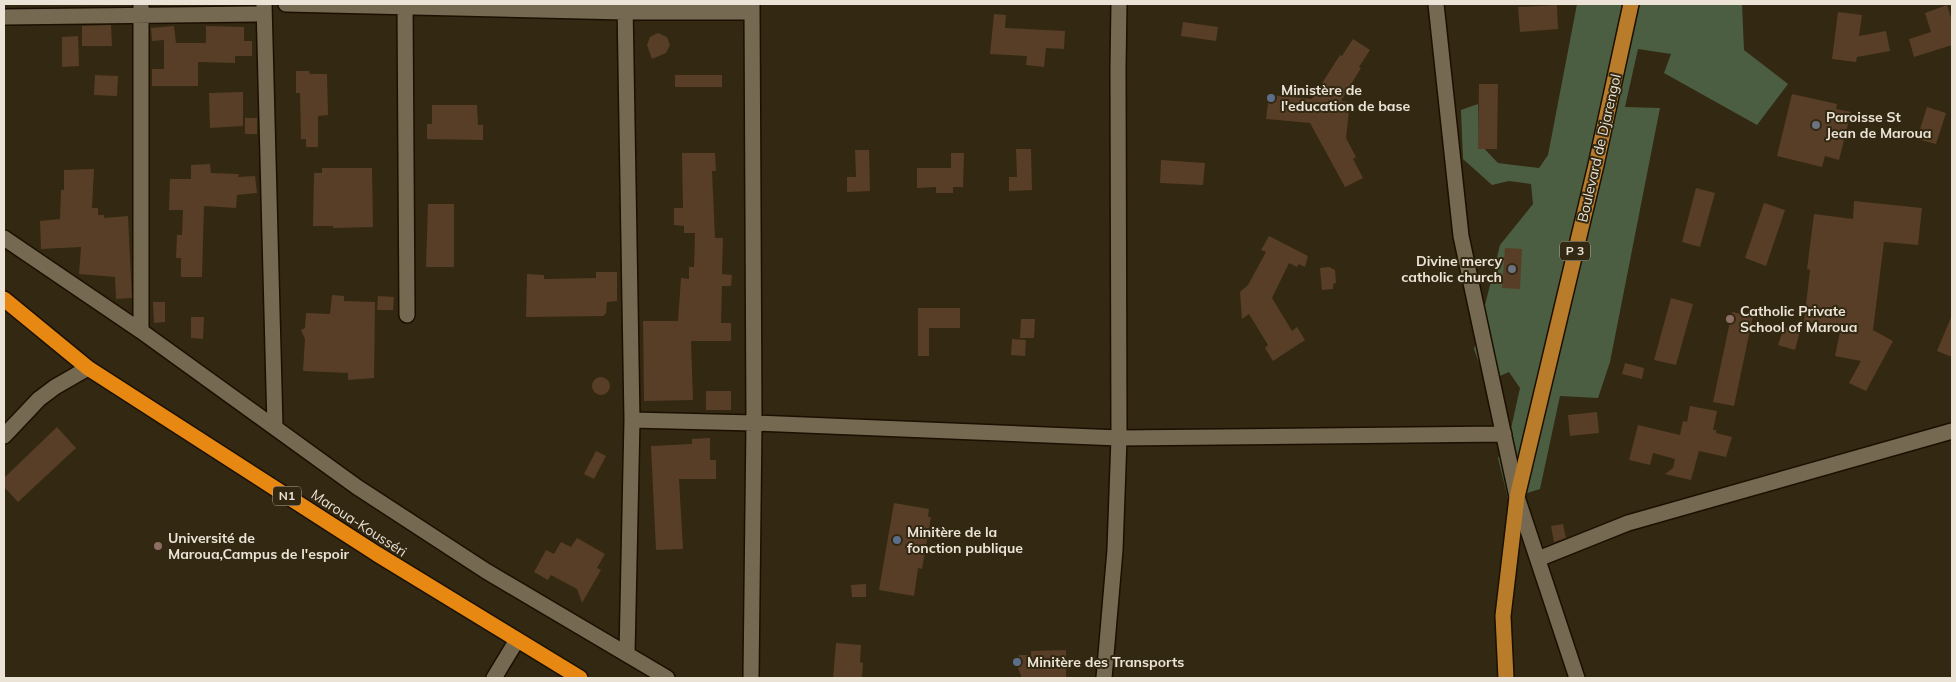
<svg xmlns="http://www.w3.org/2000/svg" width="1956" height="682" font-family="Mulish,sans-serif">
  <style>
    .forest { fill: #4b5e41 }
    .building { fill: #583e26 }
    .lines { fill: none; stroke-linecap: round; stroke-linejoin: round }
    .minor-casing { stroke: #1b1000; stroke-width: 18 }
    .major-casing { stroke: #1b1000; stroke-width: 18 }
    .highway-casing { stroke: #1b1000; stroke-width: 18 }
    .minor { stroke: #766951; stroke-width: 15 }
    .major { stroke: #b97c2b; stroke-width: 15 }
    .highway { stroke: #e68812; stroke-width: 15 }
    .service-dot { fill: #5c6f8a; stroke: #332812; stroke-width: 2 }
    .worship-dot { fill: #6b7280; stroke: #332812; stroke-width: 2 }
    .education-dot { fill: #8d6e63; stroke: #332812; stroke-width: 2 }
    .labels { text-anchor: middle; stroke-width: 4; stroke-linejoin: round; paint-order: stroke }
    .shield { fill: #332812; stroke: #b3ab9b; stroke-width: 1 }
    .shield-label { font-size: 12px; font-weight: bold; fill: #eae3d6 }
    .poi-label { font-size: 14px; font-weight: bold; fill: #eae3d6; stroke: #332812; text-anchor: start }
    .street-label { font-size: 14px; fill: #eae3d6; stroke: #332812 }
  </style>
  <rect width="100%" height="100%" fill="#332812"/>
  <path class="forest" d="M1577,4H1742L1744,50L1788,84L1757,125L1664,73L1671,54L1638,49L1625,107L1660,108L1610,362L1598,398L1560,396L1540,489L1508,499L1498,458L1510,433L1520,388L1509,372L1486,382L1474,349L1500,245L1533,204L1531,184L1509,181L1492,185L1463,159L1461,110L1478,104L1479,143L1498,163L1539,168L1548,155Z"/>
  <path class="building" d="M1557,5L1558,29L1520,32L1518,7Z
    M1947,5L1952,21V45L1914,57L1909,39L1931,32L1925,13Z
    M1838,12L1862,15L1859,36L1886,31L1890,51L1857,57L1856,62L1832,59Z
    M994,14L1006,15L1005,28L1065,31L1064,49L1046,48L1044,67L1026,65L1027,56L990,54Z
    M1183,22L1218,27L1216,41L1181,36Z
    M111,25L112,46H82V26Z
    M174,26L176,43H206V26L244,27V41H252V56H235V63L198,62V86H152V69H164V40L152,41L151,28Z
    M658,33L667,37L670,45L666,53L652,59L647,45L650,37Z
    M78,36L79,66L62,67V37Z
    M1353,39L1370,50L1359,67L1361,68L1341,101L1350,102L1346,138L1356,157L1353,159L1363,178L1345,187L1310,123L1266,119L1269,95L1312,99L1340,55L1342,56Z
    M296,71H309L310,74H327L328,115L318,116V147H306V139H301L300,93H296Z
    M95,75L118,76L117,96L94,95Z
    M675,75H722V87H675Z
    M1479,84H1498L1497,149H1478Z
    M243,92V126L210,128L209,93Z
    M1792,94L1837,104L1836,109L1851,112L1839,160L1825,156L1822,167L1777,156Z
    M432,105H477L478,125H483V140L427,139V124H432Z
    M1927,107L1946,113L1936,144L1917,139Z
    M245,118H257V134H245Z
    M1016,149H1031L1032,190L1009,191V177H1017Z
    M855,150H869L870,191L847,192V177H856Z
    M682,153H715L716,171H712L715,238H723L722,274L732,275L731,286H722L721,323H731V341H691L693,400L644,401L643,321H678L681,278L689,279V267H694L695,233H684V226L674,225V208H683Z
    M951,153H964L963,187H953V193H936V187L917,188V168H951Z
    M1161,160L1205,163L1203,185L1160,183Z
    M210,164L211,173L239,174L238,177L255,176L257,193L237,195L236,208L204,206L202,277H181V258H176L177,235H182L183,210H169L170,179H191V165Z
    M322,168H372L373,227L333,228V226H313L314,173H322Z
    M94,169L92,208H98V215H104V218L128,216L132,298L116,299L115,277L79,274L81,247L41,249L40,221L60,219L61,190H64V170Z
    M1696,188L1715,193L1700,247L1682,242Z
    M1854,201L1922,208L1918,245L1884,242L1873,330L1893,341L1866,391L1849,383L1861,361L1835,356L1841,327L1804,322L1810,270L1807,269L1814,214L1853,219Z
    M1764,203L1785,210L1766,266L1745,258Z
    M428,204H454V267H426Z
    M1269,236L1308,256L1305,267L1299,264L1297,267L1289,263L1272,298L1292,331L1297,327L1305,340L1273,361L1265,348L1268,345L1249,314L1242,319L1240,292L1248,285L1266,252L1261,250Z
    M1505,248L1522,249L1520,289L1502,288Z
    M1329,267L1335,270L1336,283L1333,284V289L1322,290L1320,268Z
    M596,272H617V301L607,302L606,313L603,316L526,317L527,274L544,275V279L596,278Z
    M332,295L344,296V301L375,302L374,378L348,380V373L303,371L305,339L301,330L305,328L306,313L330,314Z
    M378,296L394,297L393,310H377Z
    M1671,298L1693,304L1676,365L1654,360Z
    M153,302H165V322L154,323Z
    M918,308H960V328H929V356H918Z
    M1732,312L1753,316L1734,406L1713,402Z
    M1952,315V357L1937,351Z
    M191,317H204L203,339L191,338Z
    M1021,319H1035L1034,338H1020Z
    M1784,327L1800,331L1795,350L1778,345Z
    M1012,339L1026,340L1025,356L1011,355Z
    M1625,363L1644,368L1642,379L1622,374Z
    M592 386a9 9 0 1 1 18 0a9 9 0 1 1-18 0Z
    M706,391H731V410H706Z
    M1690,406L1717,411L1713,430H1716V433L1732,437L1726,457L1699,451L1691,480L1665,474L1673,468L1675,459L1653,453L1650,465L1629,460L1638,425L1680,435L1683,421L1687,422Z
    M1597,412L1599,433L1570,436L1568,415Z
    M57,427L76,448L18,502L4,487V478Z
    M710,438V460H716V479H679L683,549L656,550L651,446L692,444V439Z
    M596,451L606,456L594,479L584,474Z
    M894,503L929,509L928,517H931L922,569L918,568L914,596L879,590Z
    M1563,524L1566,538L1554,542L1551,526Z
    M577,538L605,554L597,568L601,570L582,603L577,589L551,575L548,580L534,572L546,550L554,554L561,542L571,547Z
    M866,584V597H852L851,585Z
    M836,643L861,645L860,662L863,663L862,678H833Z
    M1066,650V678H1022L1014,658L1020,655H1031V651Z"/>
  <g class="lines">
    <g class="minor-casing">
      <path id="minor" d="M264,4L275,427
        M286,4L625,12H752
        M405,4L407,315
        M625,4L632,420L627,654
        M1436,4L1461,236L1517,497L1577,678
        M4,17L264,14
        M4,238L141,331L357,487L486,571L667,678
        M141,331V4
        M632,420L754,423L1119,438L1504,434
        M4,436L39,399L55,387L88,368
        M1538,559L1628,523L1952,431
        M494,678L517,640
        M751,678L754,423L752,4
        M1104,678L1115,550L1119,438L1118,68L1119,4"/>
    </g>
    <g class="major-casing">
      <path id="major" d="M1506,678L1503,616L1517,497L1596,165L1631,4"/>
    </g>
    <g class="highway-casing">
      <path id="highway" d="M4,299L88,368L377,554L580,678"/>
    </g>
    <use href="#minor" class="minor"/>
    <use href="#major" class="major"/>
    <use href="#highway" class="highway"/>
  </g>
  <g class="service-dot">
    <circle cx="1271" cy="98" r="5"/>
    <circle cx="897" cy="540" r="5"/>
    <circle cx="1017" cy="662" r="5"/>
  </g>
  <g class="worship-dot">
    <circle cx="1816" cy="125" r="5"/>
    <circle cx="1512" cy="269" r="5"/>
  </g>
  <g class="education-dot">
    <circle cx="1730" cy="319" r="5"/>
    <circle cx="158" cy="546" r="5"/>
  </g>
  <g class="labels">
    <g class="shield">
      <rect x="1560" y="241.5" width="30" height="19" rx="4"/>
      <rect x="273" y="486.5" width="28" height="19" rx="4"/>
    </g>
    <g class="shield-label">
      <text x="1575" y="255">P 3</text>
      <text x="287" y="500">N1</text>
    </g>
    <g class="poi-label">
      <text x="1281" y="95">Ministère de<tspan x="1281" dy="16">l'education de base</tspan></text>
      <text x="1826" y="122">Paroisse St<tspan x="1826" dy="16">Jean de Maroua</tspan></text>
      <text x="1502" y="266" text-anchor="end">Divine mercy<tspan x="1502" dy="16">catholic church</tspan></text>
      <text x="1740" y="316">Catholic Private<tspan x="1740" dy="16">School of Maroua</tspan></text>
      <text x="907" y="537">Minitère de la<tspan x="907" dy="16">fonction publique</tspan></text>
      <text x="168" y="543">Université de<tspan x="168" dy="16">Maroua,Campus de l'espoir</tspan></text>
      <text x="1027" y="667">Minitère des Transports</text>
    </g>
    <g class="street-label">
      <text transform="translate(1599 148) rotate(-77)" y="5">Boulevard de Djarengol</text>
      <text transform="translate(359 523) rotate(33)" y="5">Maroua-Kousséri</text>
    </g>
  </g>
  <rect width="1956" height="682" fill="none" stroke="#eae3d6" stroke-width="10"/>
</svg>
